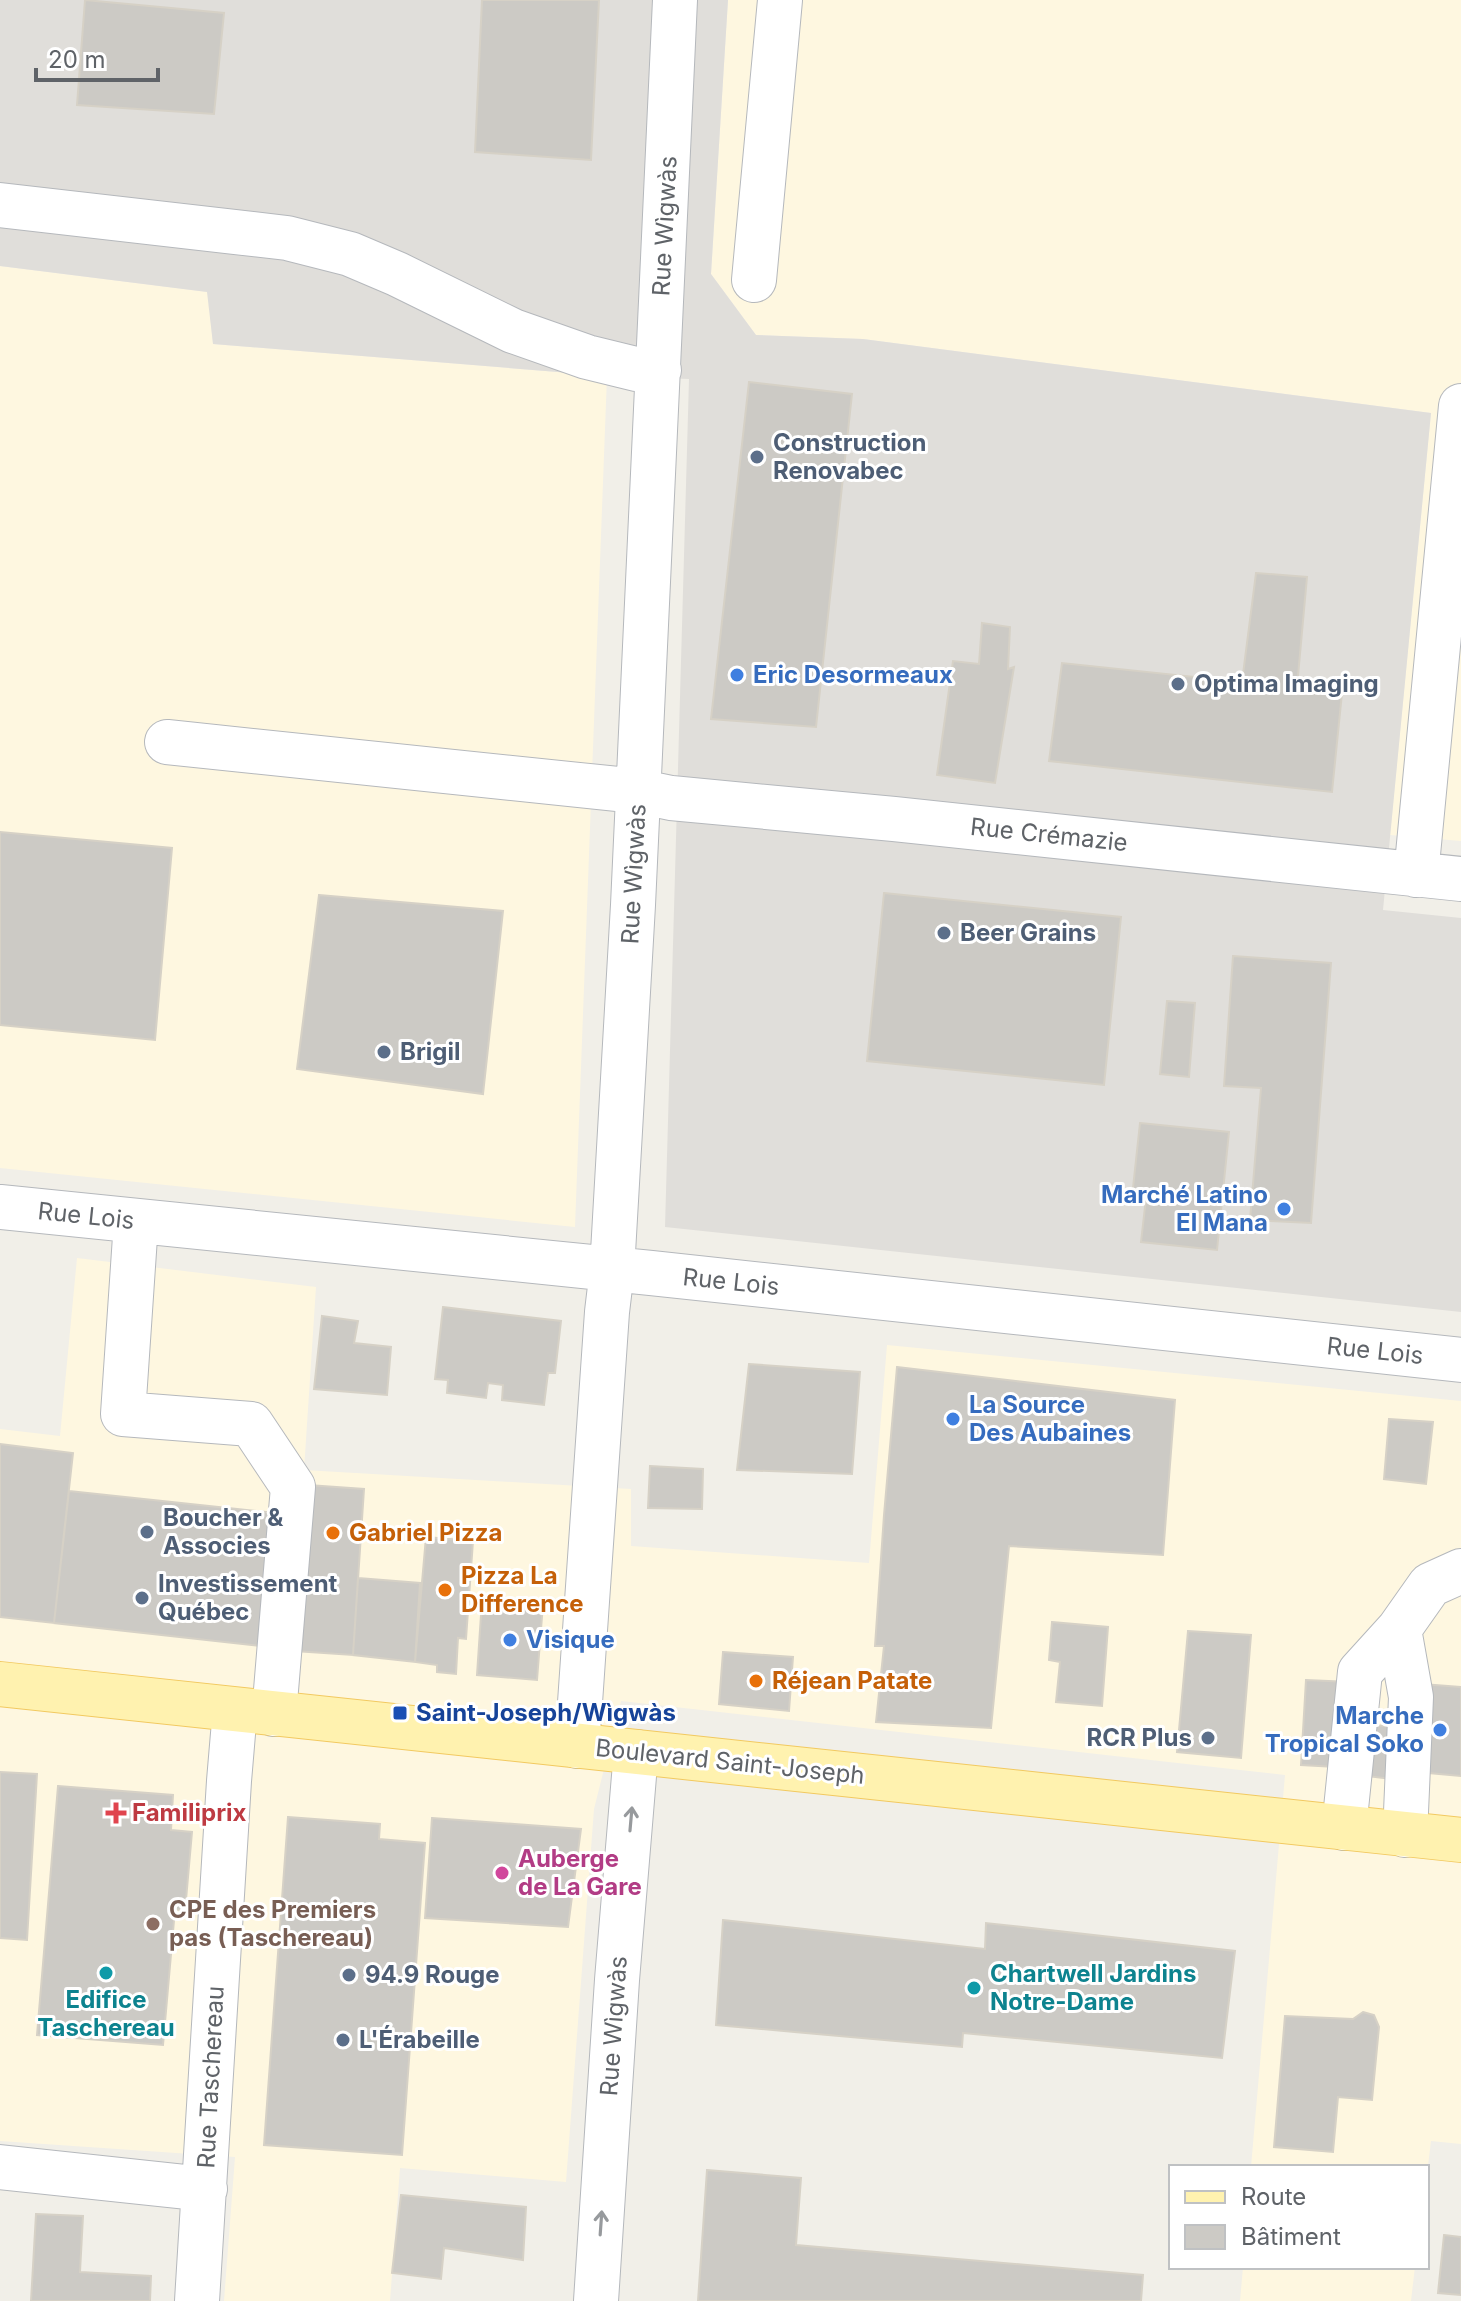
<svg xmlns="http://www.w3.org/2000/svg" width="1461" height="2301" font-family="Inter,sans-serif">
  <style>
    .commercial { fill: #fef7e0 }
    .industrial { fill: #e0deda }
    .building { fill: #cccac5; stroke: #d6d1c6; stroke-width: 2 }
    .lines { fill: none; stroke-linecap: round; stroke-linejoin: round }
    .minor-casing { stroke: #b5b8bc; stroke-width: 46 }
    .major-casing { stroke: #f2c960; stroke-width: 46 }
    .minor { stroke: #fff; stroke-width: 44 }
    .major { stroke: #fff2af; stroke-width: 44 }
    .oneway { stroke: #979a9d }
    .service-dot { fill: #5c6f8a; stroke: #fff; stroke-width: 3 }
    .shop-dot { fill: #3f7fe0; stroke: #fff; stroke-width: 3 }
    .food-dot { fill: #e8710a; stroke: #fff; stroke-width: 3 }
    .transit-dot { fill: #1a4fb4; stroke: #fff; stroke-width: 3 }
    .health-dot { fill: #e0444e; stroke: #fff; stroke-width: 3 }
    .hotel-dot { fill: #d1479c; stroke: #fff; stroke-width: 3 }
    .education-dot { fill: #8d6e63; stroke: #fff; stroke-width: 3 }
    .culture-dot { fill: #0f9aa8; stroke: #fff; stroke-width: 3 }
    .labels { text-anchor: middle; stroke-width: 6; stroke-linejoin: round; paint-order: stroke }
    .street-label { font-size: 24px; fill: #5f6368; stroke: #fff }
    .service-label { font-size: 24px; font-weight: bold; fill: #4e5e75; stroke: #fff; text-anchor: start }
    .shop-label { font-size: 24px; font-weight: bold; fill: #366cbe; stroke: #fff; text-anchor: start }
    .food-label { font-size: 24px; font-weight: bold; fill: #c56008; stroke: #fff; text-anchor: start }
    .transit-label { font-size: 24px; font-weight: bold; fill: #164399; stroke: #fff; text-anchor: start }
    .health-label { font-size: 24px; font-weight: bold; fill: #be3a42; stroke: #fff; text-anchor: start }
    .hotel-label { font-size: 24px; font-weight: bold; fill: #b23c85; stroke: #fff; text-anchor: start }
    .education-label { font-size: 24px; font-weight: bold; fill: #785e54; stroke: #fff; text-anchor: start }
    .culture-label { font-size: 24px; font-weight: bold; fill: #0d838f; stroke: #fff; text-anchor: start }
  </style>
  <rect width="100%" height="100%" fill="#f1efe8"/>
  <path class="commercial" d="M728,0H1461V841L1390,835L1431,413L863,339L756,335L711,274Z
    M0,266L208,292L213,344L607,376L575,1227L0,1168Z
    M77,1258L316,1287L304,1470L631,1489V1546L869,1563L887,1345L1461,1401V2144L1431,2141L1427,2174V2167H1251L1285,1775L621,1701L594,1809L566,2182L400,2168L390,2301H224L235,2157L0,2141V1429L60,1436Z
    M1243,2267H1415L1411,2301H1240Z"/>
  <path class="industrial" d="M0,0H728L711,274L756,335L863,339L1431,413L1383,910L1461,918V1312L665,1227L689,379L607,376L213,344L207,292L0,266Z"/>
  <path class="building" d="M85,0L224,13L214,114L77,105Z
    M482,0H599L591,160L475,152Z
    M749,382L852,394L816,727L711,719Z
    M1256,573L1307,577L1297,687L1342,693L1332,792L1049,761L1062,663L1242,682Z
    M982,623L1010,627L1008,669L1014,667L995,783L937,775L953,661L979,664Z
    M0,832L172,848L155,1040L0,1025Z
    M884,893L1121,917L1104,1085L867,1061Z
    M319,895L503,911L483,1094L297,1069Z
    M1233,956L1331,963L1311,1223L1250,1220L1261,1088L1224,1086Z
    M1167,1001L1195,1003L1189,1077L1160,1074Z
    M1140,1123L1229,1132L1217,1250L1141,1242L1146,1198L1132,1197Z
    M443,1307L561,1321L555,1373H548L544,1405L502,1400L503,1385L488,1383L486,1398L447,1393L448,1380L435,1379Z
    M322,1316L358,1321L354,1343L391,1347L387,1395L314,1389Z
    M749,1364L860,1372L852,1474L737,1470Z
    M897,1367L1175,1400L1163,1555L1009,1546L991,1728L876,1722L884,1646H875L884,1515Z
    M1389,1419L1433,1422L1426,1484L1384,1479Z
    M0,1444L73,1453L54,1623L0,1617Z
    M650,1466L703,1469L702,1509L648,1508Z
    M308,1485L364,1489L353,1655L295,1651Z
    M69,1491L275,1513L260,1646L54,1623Z
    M426,1537L473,1541L466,1639L458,1638L456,1674L437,1672V1665L415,1662Z
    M358,1578L420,1583L415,1662L353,1655Z
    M482,1600L543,1604L537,1680L477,1675Z
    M1052,1622L1108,1627L1102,1706L1056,1702L1060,1662L1049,1660Z
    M1188,1631L1251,1635L1241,1758L1177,1752Z
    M723,1652L793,1657L789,1711L719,1704Z
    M1306,1680L1350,1682L1336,1767L1301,1765Z
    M1422,1684L1461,1687V1776L1418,1772Z
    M1364,1724L1406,1728L1400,1780L1358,1775Z
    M0,1772L37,1774L27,1940L0,1938Z
    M58,1786L173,1795L171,1830L192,1832L185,1911L175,1909L163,2045L37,2035Z
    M288,1817L380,1824L379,1839L425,1843L402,2155L264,2145Z
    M432,1818L581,1829L568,1927L425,1918Z
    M723,1920L985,1949L986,1923L1235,1951L1222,2058L963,2033L962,2047L716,2025Z
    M1363,2012L1374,2015L1379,2027L1372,2100L1338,2097L1333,2152L1274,2147L1285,2016L1353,2019Z
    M707,2170L801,2178L796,2245L1143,2275L1141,2301H698Z
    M401,2195L526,2207L523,2260L444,2248L441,2279L392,2273Z
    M36,2214L83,2216L80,2272L151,2276L150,2301H31Z
    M1444,2235L1461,2237V2295L1438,2293Z"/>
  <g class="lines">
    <g class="minor-casing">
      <path id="minor" d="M0,205L287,238L350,254L397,274L513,331L587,357L636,369L659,370
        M754,280L780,0
        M167,742L637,791L671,798L894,819L1461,879
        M1416,875L1461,406
        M0,1207L651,1273L1461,1360
        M136,1222L123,1414L251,1424L293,1487L274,1714
        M577,1746L607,1312L612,1270L633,905L675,0
        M1344,1828L1360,1672L1399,1629
        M1405,1835L1411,1697L1399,1629L1430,1585L1461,1571
        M0,2167L205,2189
        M197,2301L229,1781L235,1710
        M596,2301L617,1980L636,1752"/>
    </g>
    <g class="major-casing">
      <path id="major" d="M0,1684L1461,1840"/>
    </g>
    <use href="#minor" class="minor"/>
    <use href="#major" class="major"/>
  </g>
  <defs><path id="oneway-shaft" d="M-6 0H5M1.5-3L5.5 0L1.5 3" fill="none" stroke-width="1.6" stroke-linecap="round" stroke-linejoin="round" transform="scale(2)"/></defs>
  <g class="oneway">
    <use href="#oneway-shaft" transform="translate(631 1819) rotate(-85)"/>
    <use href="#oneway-shaft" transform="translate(601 2223) rotate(-86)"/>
  </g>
  <g class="service-dot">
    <circle cx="757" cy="457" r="8"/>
    <circle cx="1178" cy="684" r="8"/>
    <circle cx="944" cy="933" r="8"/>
    <circle cx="384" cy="1052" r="8"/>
    <circle cx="147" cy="1532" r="8"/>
    <circle cx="142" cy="1598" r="8"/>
    <circle cx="1208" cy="1738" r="8"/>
    <circle cx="349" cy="1975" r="8"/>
    <circle cx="343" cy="2040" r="8"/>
  </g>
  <g class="shop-dot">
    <circle cx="737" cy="675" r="8"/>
    <circle cx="1284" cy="1209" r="8"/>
    <circle cx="953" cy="1419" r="8"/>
    <circle cx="510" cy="1640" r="8"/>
    <circle cx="1440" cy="1730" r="8"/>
  </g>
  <g class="food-dot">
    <circle cx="333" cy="1533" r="8"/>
    <circle cx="445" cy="1590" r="8"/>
    <circle cx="756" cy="1681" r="8"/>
  </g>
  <rect class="transit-dot" x="392" y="1705" width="16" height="16" rx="4"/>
  <path class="health-dot" d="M112 1801h8v8h8v8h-8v8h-8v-8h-8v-8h8z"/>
  <circle class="hotel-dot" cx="502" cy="1873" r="8"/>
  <circle class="education-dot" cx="153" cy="1924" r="8"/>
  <g class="culture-dot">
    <circle cx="106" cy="1973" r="8"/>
    <circle cx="974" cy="1988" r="8"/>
  </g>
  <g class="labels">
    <g class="street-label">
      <text transform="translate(665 226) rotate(-87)" y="8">Rue Wìgwàs</text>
      <text transform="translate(1049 835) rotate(6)" y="8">Rue Crémazie</text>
      <text transform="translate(634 874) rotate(-87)" y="8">Rue Wìgwàs</text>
      <text transform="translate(86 1216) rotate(6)" y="8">Rue Lois</text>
      <text transform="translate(731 1282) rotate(6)" y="8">Rue Lois</text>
      <text transform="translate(1375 1351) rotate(6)" y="8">Rue Lois</text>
      <text transform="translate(730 1762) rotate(6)" y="8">Boulevard Saint-Joseph</text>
      <text transform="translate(614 2026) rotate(-86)" y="8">Rue Wìgwàs</text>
      <text transform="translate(211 2077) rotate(-87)" y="8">Rue Taschereau</text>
    </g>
    <g class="service-label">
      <text x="773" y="451">Construction<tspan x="773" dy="28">Renovabec</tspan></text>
      <text x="1194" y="692">Optima Imaging</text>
      <text x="960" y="941">Beer Grains</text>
      <text x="400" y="1060">Brigil</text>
      <text x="163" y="1526">Boucher &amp;<tspan x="163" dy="28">Associes</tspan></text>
      <text x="158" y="1592">Investissement<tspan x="158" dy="28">Québec</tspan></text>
      <text x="1192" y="1746" text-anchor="end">RCR Plus</text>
      <text x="365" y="1983">94.9 Rouge</text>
      <text x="359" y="2048">L'Érabeille</text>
    </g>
    <g class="shop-label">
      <text x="753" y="683">Eric Desormeaux</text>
      <text x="1268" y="1203" text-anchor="end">Marché Latino<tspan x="1268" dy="28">El Mana</tspan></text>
      <text x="969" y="1413">La Source<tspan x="969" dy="28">Des Aubaines</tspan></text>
      <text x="526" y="1648">Visique</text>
      <text x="1424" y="1724" text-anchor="end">Marche<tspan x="1424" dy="28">Tropical Soko</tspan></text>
    </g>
    <g class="food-label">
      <text x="349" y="1541">Gabriel Pizza</text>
      <text x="461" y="1584">Pizza La<tspan x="461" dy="28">Difference</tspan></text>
      <text x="772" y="1689">Réjean Patate</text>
    </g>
    <g class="transit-label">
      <text x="416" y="1721">Saint-Joseph/Wìgwàs</text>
    </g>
    <g class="health-label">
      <text x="132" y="1821">Familiprix</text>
    </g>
    <g class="hotel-label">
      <text x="518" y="1867">Auberge<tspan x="518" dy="28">de La Gare</tspan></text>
    </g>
    <g class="education-label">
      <text x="169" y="1918">CPE des Premiers<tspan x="169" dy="28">pas (Taschereau)</tspan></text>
    </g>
    <g class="culture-label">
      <text x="990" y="1982">Chartwell Jardins<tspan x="990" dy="28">Notre-Dame</tspan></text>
      <text x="106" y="2008" text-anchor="middle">Edifice<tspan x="106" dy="28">Taschereau</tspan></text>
    </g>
  </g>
  <rect x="1169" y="2165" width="260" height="104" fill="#ffffff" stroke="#bfc1c3" stroke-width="2"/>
  <rect x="1185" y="2191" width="40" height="12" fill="#fff2af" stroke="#bfc1c3" stroke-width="2"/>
  <text x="1241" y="2205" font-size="24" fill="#5f6368">Route</text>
  <rect x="1185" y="2225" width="40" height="24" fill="#cccac5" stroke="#bfc1c3" stroke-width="2"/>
  <text x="1241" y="2245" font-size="24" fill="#5f6368">Bâtiment</text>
  <path d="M36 68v12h122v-12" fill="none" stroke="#5f6368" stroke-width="4"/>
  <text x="48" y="68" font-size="24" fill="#5f6368" stroke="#ffffff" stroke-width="6" paint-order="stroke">20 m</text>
</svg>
